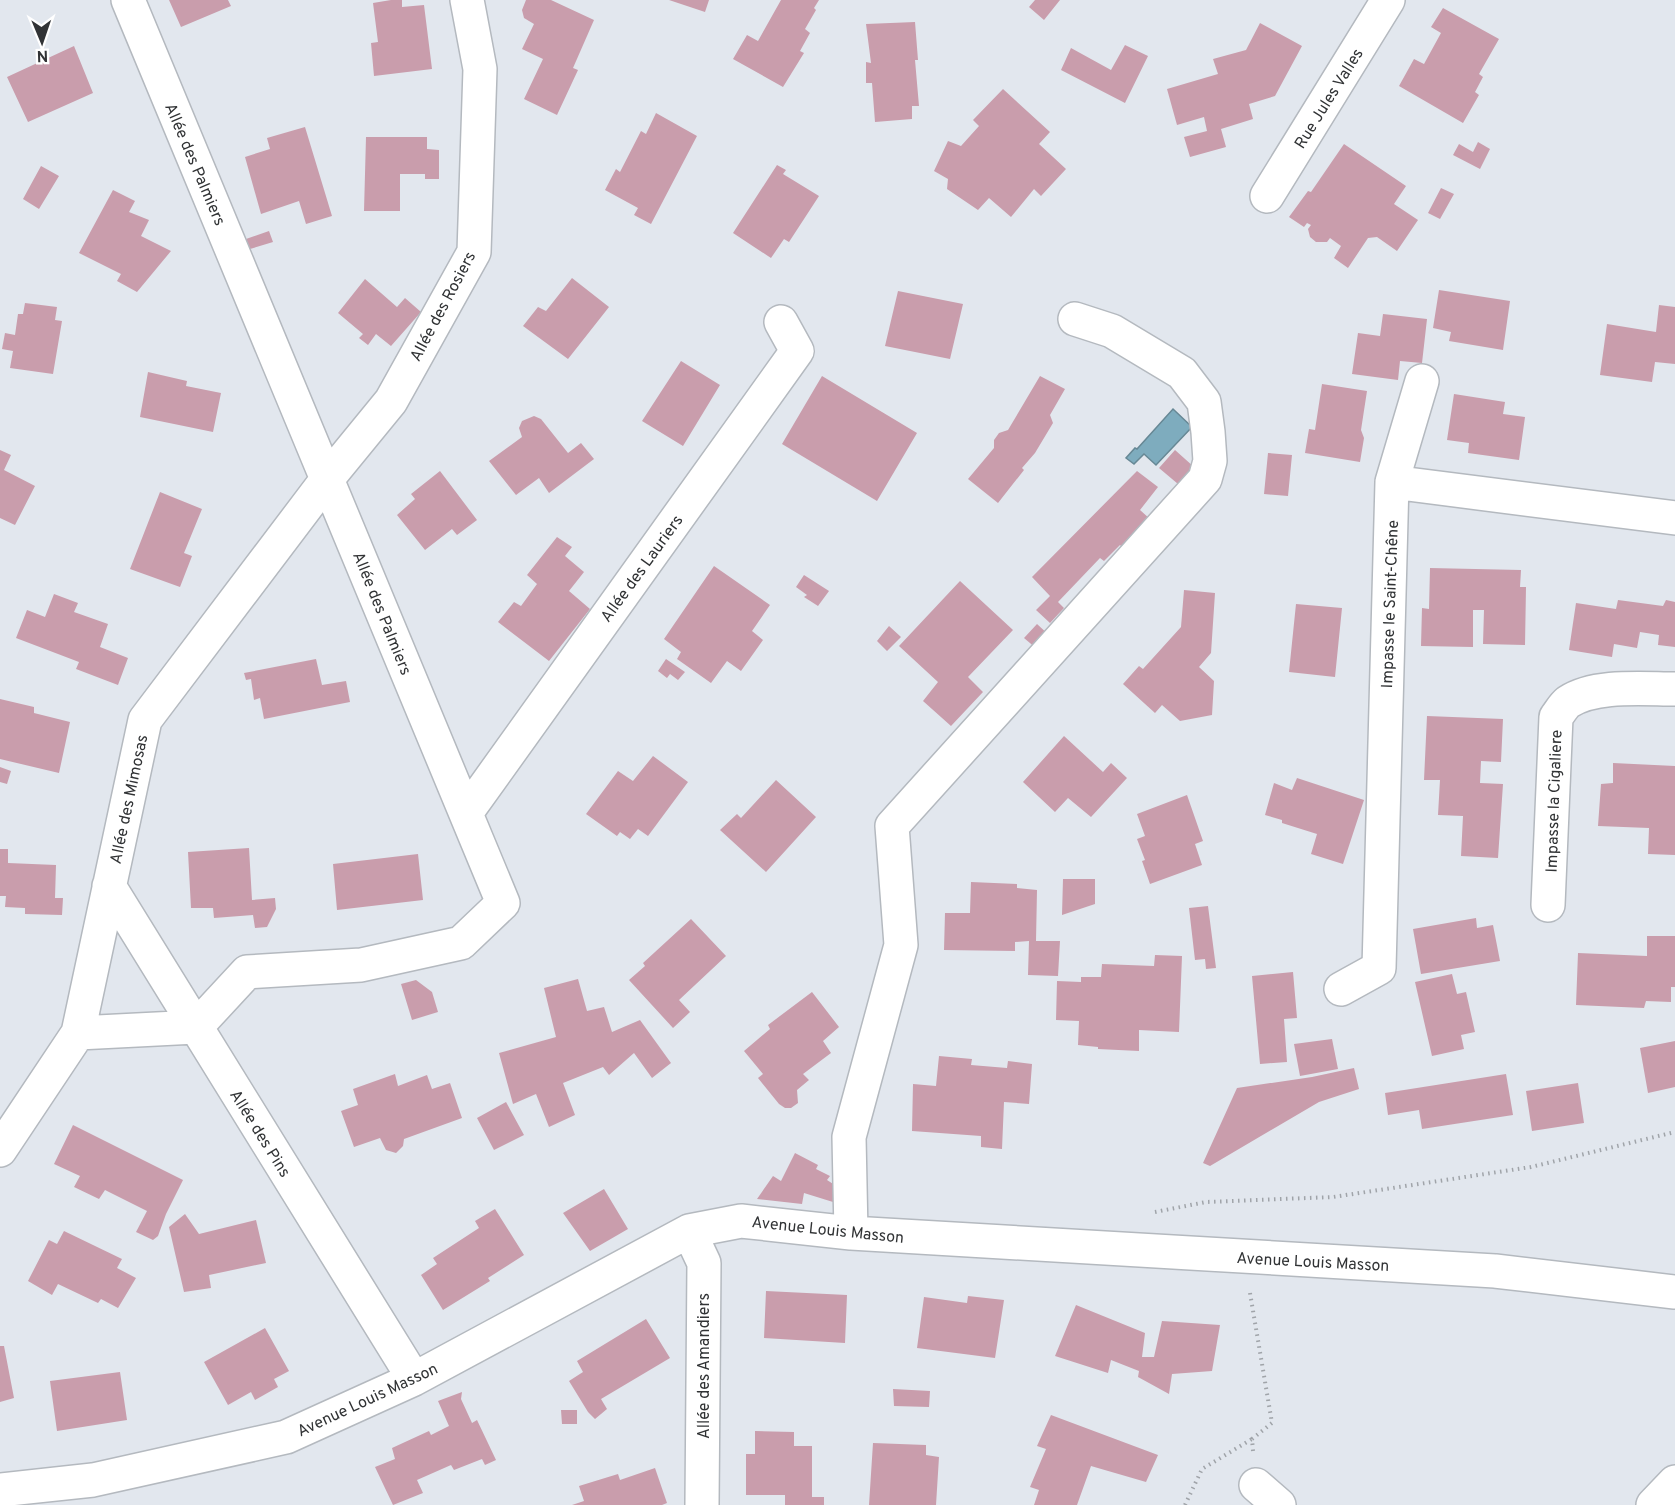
<svg xmlns="http://www.w3.org/2000/svg" width="1675" height="1505" font-family="Overpass,sans-serif">
  <style>
    .water { fill: #7eacbe; stroke: #678895; stroke-width: 1.5 }
    .building { fill: #c99dac }
    .lines { fill: none; stroke-linecap: round; stroke-linejoin: round }
    .minor-casing { stroke: #b4b9bf; stroke-width: 36 }
    .path { stroke: #a0a4a9; stroke-width: 4; stroke-dasharray: 1.5 4.5; stroke-linecap: butt }
    .minor { stroke: #fff; stroke-width: 33 }
    .labels { text-anchor: middle; stroke-width: 4.5; stroke-linejoin: round; paint-order: stroke }
    .street-label { font-size: 16px; fill: #313335; stroke: #fff }
  </style>
  <rect width="100%" height="100%" fill="#e2e7ee"/>
  <path class="water" d="M1173,409L1192,427L1156,465L1144,454L1134,464L1126,458L1135,448L1137,449Z"/>
  <path class="building" d="M169,0H228L231,6L181,27Z
    M391,0H402V7L424,5L432,69L374,76L371,43L378,42L373,3Z
    M526,0H551L594,20L573,68L578,70L557,115L524,99L543,59L522,49L534,24L524,18L522,10Z
    M669,0H709L705,12Z
    M781,0H819L814,8L816,10L805,29L810,33L800,51L804,53L783,87L733,59L747,35L758,41Z
    M1035,0H1060L1044,20L1029,7Z
    M1443,8L1499,39L1479,74L1483,77L1475,92L1479,95L1463,123L1399,86L1414,59L1424,64L1441,33L1431,27Z
    M915,22L918,60H915L919,106H912V119L875,122L872,83H866V62L871,63L866,24Z
    M1260,23L1302,46L1275,96L1249,104L1253,119L1221,129L1226,147L1190,157L1184,137L1207,131L1204,117L1177,125L1167,89L1218,74L1213,59L1246,50Z
    M1125,45L1148,56L1125,103L1061,70L1071,48L1111,70Z
    M74,46L93,93L28,122L7,77Z
    M1003,89L1050,132L1039,144L1066,169L1041,196L1034,189L1011,217L989,198L978,210L947,189L948,179L934,171L948,141L961,146L979,126L973,120Z
    M656,113L697,136L651,224L634,215L638,208L605,190L616,169L620,172L641,131L646,134Z
    M305,127L332,216L306,224L299,201L261,214L245,157L270,149L267,138Z
    M366,137H427V149L439,150V179H425V174H400V211H364Z
    M1478,142L1490,149L1480,169L1453,155L1459,144L1473,152Z
    M1344,144L1406,186L1394,204L1418,220L1397,251L1377,237L1368,238L1348,268L1334,258L1341,246L1330,238L1327,242H1316L1310,237L1308,229L1311,225L1307,223L1304,227L1289,217L1308,191L1311,192Z
    M777,165L786,170L783,174L819,196L789,242L784,239L771,258L733,233Z
    M41,166L59,176L39,209L23,199Z
    M1441,188L1454,194L1440,219L1428,213Z
    M113,190L135,201L129,212L149,220L141,236L171,251L137,292L117,281L121,274L79,253Z
    M269,231L273,242L250,249L246,239Z
    M572,278L609,307L568,359L523,326L538,307L546,311Z
    M365,279L397,307L405,298L421,312L391,346L376,334L368,345L359,338L363,334L338,313Z
    M1439,290L1510,301L1503,350L1449,341L1451,332L1433,328Z
    M898,291L963,304L950,359L885,346Z
    M25,303L57,307L55,320L62,321L53,374L10,368L13,351L2,349L5,333L15,335L18,314H23Z
    M1659,305L1675,307V364L1655,362L1652,382L1600,375L1607,324L1656,332Z
    M1383,314L1427,319L1422,363L1400,361L1398,380L1352,374L1358,333L1380,336Z
    M681,361L720,385L683,446L642,421Z
    M148,372L187,381L186,386L221,393L213,432L140,417Z
    M822,376L917,433L877,501L782,444Z
    M1040,376L1065,389L1050,415L1053,423L1035,453L1022,468L1024,470L998,503L968,479L994,448V440L999,433L1008,430Z
    M1322,384L1367,391L1361,430L1364,438L1360,462L1305,453L1309,429L1315,430Z
    M1454,394L1505,402L1503,414L1525,417L1519,460L1468,453L1469,443L1447,440Z
    M534,416L541,419L568,453L581,443L594,459L549,493L539,478L516,495L489,461L522,437L519,428L522,421Z
    M0,450L11,455L4,470L35,486L15,525L0,518Z
    M1175,450L1194,467L1178,484L1159,468Z
    M1268,453L1292,455L1288,496L1264,494Z
    M440,471L477,520L457,535L452,529L425,550L397,515L415,499L411,494Z
    M1137,471L1158,487L1140,510L1150,519L1123,548L1120,545L1104,561L1100,558L1058,602L1064,608L1050,623L1036,610L1050,596L1032,577Z
    M160,492L202,509L184,553L192,556L180,587L130,569Z
    M557,537L572,547L565,556L584,572L569,591L590,609L549,661L498,622L514,602L521,606L537,584L527,575Z
    M714,566L770,605L752,631L763,640L741,671L727,661L711,683L677,659L681,652L664,639Z
    M1430,568L1521,570L1520,587H1526L1525,645L1483,644L1484,610H1473V647L1421,646L1422,608L1429,609Z
    M804,575L829,591L818,606L804,597L807,595L796,587Z
    M960,581L1013,630L968,677L983,692L951,726L923,701L938,682L899,646Z
    M1184,590L1215,593L1211,653L1199,667L1214,681L1212,715L1180,721L1162,705L1155,713L1123,684L1139,666L1143,669L1181,627Z
    M54,594L78,603L74,612L108,624L100,647L128,658L118,685L76,669L79,662L16,638L27,610L45,617Z
    M1618,600L1663,606L1666,600L1675,602V647L1658,645L1659,635L1640,632L1637,648L1614,644L1612,657L1569,650L1576,603L1616,609Z
    M1296,604L1342,608L1335,677L1289,672Z
    M1037,624L1050,636L1037,649L1024,638Z
    M889,626L901,637L887,651L877,641Z
    M316,659L322,685L346,681L350,702L264,719L260,698L254,700L251,679L246,680L244,673Z
    M666,659L685,672L678,680L670,674L667,678L658,671Z
    M0,699L34,707V713L70,722L59,773L0,759Z
    M1427,716L1503,719L1501,762L1481,761L1480,783L1503,784L1498,858L1461,856L1463,816L1438,815L1440,780H1424Z
    M1064,736L1103,772L1111,763L1127,778L1091,817L1068,798L1055,812L1023,782Z
    M653,756L688,782L648,836L638,829L630,839L620,832L617,836L586,814L618,771L633,781Z
    M1613,763L1675,766V855L1648,854L1649,828L1598,826L1601,784L1613,783Z
    M0,767L11,771L7,784L0,782Z
    M1297,778L1364,800L1343,864L1311,854L1317,834L1282,823V820L1265,815L1274,783L1292,790Z
    M776,780L816,817L766,872L720,830L737,814L741,818Z
    M1187,795L1203,841L1195,844L1202,865L1150,884L1142,861L1145,860L1137,839L1145,836L1137,814Z
    M249,848L252,900L275,898L276,909L267,927L255,928L253,915L214,918L213,908H191L188,852Z
    M0,849H8V863L56,865L55,898H63L62,915L25,914V908L5,907L6,896H0Z
    M418,854L423,900L337,910L333,864Z
    M1063,879H1095V904L1062,915Z
    M971,882L1017,884V888L1037,890L1036,941H1060L1058,976L1028,975L1029,941L1015,942V951L944,950L945,913H970Z
    M1208,906L1216,968L1206,969L1205,959L1195,960L1189,908Z
    M1476,918L1477,928L1493,925L1500,961L1421,974L1413,929Z
    M691,919L726,956L679,1000L690,1012L673,1028L629,980L645,966L643,963Z
    M1647,936H1675V987H1671V1002L1646,1001L1644,1008L1576,1005L1578,953L1647,956Z
    M1155,955L1182,956L1179,1032L1139,1030V1051L1098,1049V1047L1078,1045L1079,1021L1056,1020L1057,981L1081,982V977H1101L1102,964L1154,966Z
    M1293,972L1297,1018L1284,1019L1287,1062L1260,1064L1252,976Z
    M1452,974L1457,994L1466,992L1475,1032L1461,1035L1464,1049L1432,1056L1415,982Z
    M578,979L587,1011L604,1007L612,1032L640,1020L671,1063L652,1078L634,1053L609,1075L603,1067L563,1083L575,1115L549,1127L536,1094L513,1104L499,1053L556,1037L544,988Z
    M416,980L432,992L438,1012L412,1020L401,984Z
    M812,992L839,1027L823,1041L831,1053L803,1074L809,1080L797,1090L798,1103L791,1108H785L779,1104L758,1078L763,1074L744,1051L770,1029L768,1025Z
    M1332,1039L1338,1069L1300,1076L1294,1044Z
    M1675,1041V1087L1648,1093L1640,1048Z
    M939,1056L972,1059L971,1065L1007,1068L1008,1061L1032,1064L1029,1104L1004,1102L1002,1149L981,1147V1136L912,1131L913,1084L936,1086Z
    M1354,1068L1359,1089L1319,1102L1210,1166L1203,1163L1237,1088L1312,1077Z
    M395,1074L398,1086L427,1075L432,1089L450,1083L462,1118L404,1139L403,1146L396,1153L386,1150L380,1138L354,1147L341,1111L358,1105L353,1089Z
    M1506,1074L1513,1115L1422,1129L1419,1110L1388,1115L1385,1093Z
    M1578,1083L1584,1123L1532,1131L1526,1091Z
    M506,1102L524,1135L494,1150L477,1118Z
    M73,1125L183,1180L166,1214L158,1236L153,1240L136,1232L147,1211L105,1190L99,1199L74,1187L80,1176L54,1164Z
    M795,1153L818,1165L816,1169L830,1176L827,1180L844,1191L833,1202L804,1193L802,1204L757,1199L773,1176L781,1181Z
    M604,1189L628,1229L590,1251L563,1213Z
    M495,1209L524,1255L488,1278L490,1281L443,1310L421,1275L437,1264L433,1258L479,1228L475,1221Z
    M185,1214L199,1234L256,1220L266,1263L209,1275L211,1288L184,1292L169,1227Z
    M64,1231L122,1259L117,1268L136,1278L118,1308L101,1299L98,1303L58,1284L52,1295L28,1281L49,1240L57,1244Z
    M766,1291L847,1295L845,1343L764,1338Z
    M968,1296L1004,1300L995,1358L917,1348L924,1297L967,1303Z
    M1076,1305L1145,1333L1142,1357H1154L1162,1321L1220,1325L1212,1371L1172,1374L1169,1394L1138,1377L1139,1371L1111,1360L1108,1373L1055,1356Z
    M646,1319L670,1358L601,1399L607,1409L595,1419L588,1412L569,1381L583,1372L577,1361Z
    M265,1328L289,1371L274,1379L278,1387L255,1400L251,1392L228,1405L204,1362Z
    M0,1346H4L14,1398L0,1402Z
    M120,1372L127,1420L57,1431L50,1381Z
    M893,1389L930,1391L929,1407L894,1406Z
    M462,1392L461,1399L472,1423L477,1420L496,1460L485,1465L482,1459L454,1470L451,1465L417,1480L423,1493L393,1505L375,1467L395,1459L392,1448L429,1431L431,1435L449,1426L438,1401Z
    M561,1410H577V1424H562Z
    M1051,1415L1158,1455L1146,1482L1091,1466L1077,1505H1034L1039,1490L1030,1487L1046,1449L1037,1446Z
    M755,1431L794,1432V1446H812V1497H824V1505H785V1495H746V1454H755Z
    M873,1443L926,1445V1455L939,1457L936,1505H869Z
    M655,1468L667,1503L662,1505H572L584,1501L579,1486L618,1474L620,1480Z"/>
  <g class="lines">
    <g class="minor-casing">
      <path id="minor" d="M1267,196L1388,0
        M1392,482L1422,381
        M466,813L797,351L781,322
        M109,886L414,1379
        M1548,905L1556,717C1560,712 1563,706 1568,702C1595,684 1644,689 1675,689
        M1341,989L1379,968L1392,482L1675,518
        M78,1033L145,720L328,478L391,401L474,252L480,69L467,0
        M0,1150L78,1033L196,1027L247,972L361,965L461,943L503,903L128,0
        M689,1231L704,1263L702,1505
        M851,1233L849,1137L901,945L892,826L1205,479L1210,461L1208,432L1204,402L1182,373L1112,331L1075,319
        M1256,1485L1279,1505
        M0,1490L93,1480L286,1437L414,1379L689,1231L741,1221L851,1233L1495,1271L1675,1292
        M1653,1505L1675,1482"/>
    </g>
    <path class="path" d="M1155,1212L1206,1202L1333,1197L1531,1167L1675,1132
      M1250,1293L1272,1423L1252,1439L1253,1451
      M1185,1505L1202,1469L1252,1439"/>
    <use href="#minor" class="minor"/>
  </g>
  <g class="labels">
    <g class="street-label">
      <text transform="translate(1328 98) rotate(-58)" y="6">Rue Jules Valles</text>
      <text transform="translate(196 164) rotate(67)" y="6">Allée des Palmiers</text>
      <text transform="translate(442 306) rotate(-62)" y="6">Allée des Rosiers</text>
      <text transform="translate(641 568) rotate(-54)" y="6">Allée des Lauriers</text>
      <text transform="translate(1389 604) rotate(-88)" y="6">Impasse le Saint-Chêne</text>
      <text transform="translate(383 613) rotate(68)" y="6">Allée des Palmiers</text>
      <text transform="translate(128 799) rotate(-78)" y="6">Allée des Mimosas</text>
      <text transform="translate(1553 801) rotate(-88)" y="6">Impasse la Cigaliere</text>
      <text transform="translate(261 1133) rotate(58)" y="6">Allée des Pins</text>
      <text transform="translate(828 1229) rotate(6)" y="6">Avenue Louis Masson</text>
      <text transform="translate(1313 1261) rotate(3)" y="6">Avenue Louis Masson</text>
      <text transform="translate(703 1366) rotate(-90)" y="6">Allée des Amandiers</text>
      <text transform="translate(367 1399) rotate(-25)" y="6">Avenue Louis Masson</text>
    </g>
  </g>
  <g transform="translate(42 42) rotate(178)" stroke="#ffffff" stroke-width="4.5" paint-order="stroke">
  <path d="M0-4.5L10 22L0 15L-10 22Z" fill="#313335"/>
  <text y="-9" font-size="16" font-weight="bold" text-anchor="middle" fill="#313335">N</text>
  </g>
</svg>
